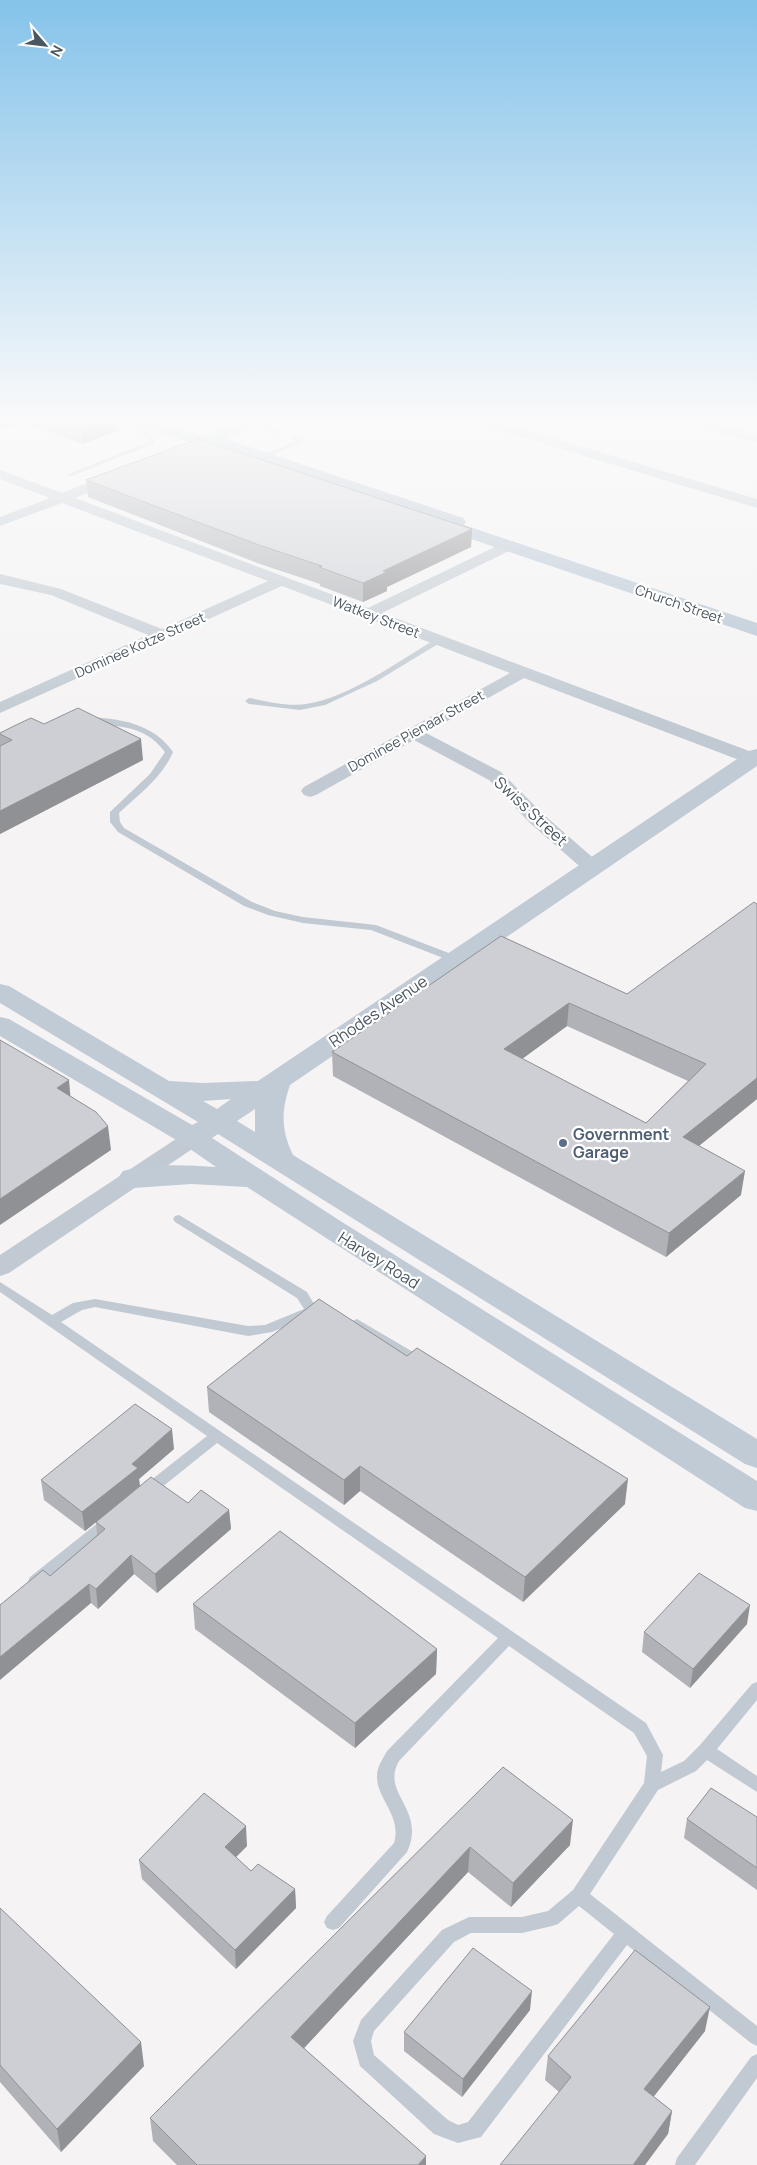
<svg xmlns="http://www.w3.org/2000/svg" width="757" height="2165" font-family="Manrope,sans-serif">
  <style>
    .lines { fill: none; stroke-linecap: round; stroke-linejoin: round }
    .lane { fill: #c1cad2; fill-rule: evenodd }
    .street { fill: #c1cad2; fill-rule: evenodd }
    .secondary { fill: #c1cbd6; fill-rule: evenodd }
    .primary { fill: #b3c2d1; fill-rule: evenodd }
    .wall { fill: #b0b2b7; fill-rule: evenodd }
    .shaded-wall { fill: #909195 }
    .building { fill: #cdcfd5; stroke: #909195; fill-rule: evenodd }
    .service-dot { fill: #5c6f8a; stroke: #fff; stroke-width: 2 }
    .labels { text-anchor: middle; stroke-width: 4.5; stroke-linejoin: round; paint-order: stroke }
    .far-street-label { font-size: 14px; fill: #4a5661; stroke: #fff }
    .street-label { font-size: 16px; fill: #4a5661; stroke: #fff }
    .service-label { font-size: 16px; font-weight: bold; fill: #4e5e75; stroke: #fff; text-anchor: start }
  </style>
  <rect width="100%" height="100%" fill="#f5f3f3"/>
  <g class="lines">
    <path class="lane" d="M245,422H255L283,433L278,434Z
      M154,423L157,425L156,426L146,431L155,439L153,444L71,476L66,475L148,442L149,440L138,431Z
      M292,437H296L305,441L265,458L260,457L296,441L292,439Z
      M436,639L443,641L377,681L325,705L300,710L249,704L245,701L249,698C267,701 288,707 306,704C348,698 399,661 436,639Z
      M87,717C120,718 154,724 173,752C162,778 139,794 119,813L120,822L124,828L252,902L275,911L303,917L376,925L459,957L460,959L459,961H451L371,930L303,923L268,915L244,906L118,832L110,822V812L150,774L165,752C142,722 116,728 84,722V718Z
      M179,1215L307,1292L318,1311L317,1314L272,1332L248,1336L95,1307L82,1310L61,1322L646,1723L663,1755L661,1772L684,1761L700,1745L752,1684L757,1682V1700L717,1749L757,1776V1792L707,1760L696,1771L658,1790L590,1894L757,2026V2046L751,2043L627,1945L481,2137L458,2143L434,2134L360,2066L353,2041L361,2020L442,1930L469,1917H522L548,1911L573,1890L644,1783L647,1756L634,1733L509,1646L399,1761C380,1794 427,1809 407,1852L339,1928L333,1930L327,1928L324,1922L327,1916L394,1843C403,1813 371,1796 378,1769C380,1762 384,1757 387,1751L498,1638L217,1443L151,1496L146,1497L141,1496L139,1492L141,1488L207,1436L0,1292V1282L52,1315L73,1303L95,1299L248,1326L265,1325L304,1309L297,1298L175,1222L173,1219L175,1216ZM579,1906L614,1934L468,2122L458,2125L448,2120L374,2055L371,2041L374,2031L454,1942L471,1933H522L552,1926L558,1924Z
      M357,1319L425,1359L427,1362L425,1365H415L352,1327L351,1324L352,1321Z
      M109,1516L114,1518L116,1522L114,1526L40,1585L35,1587L30,1585L28,1581L30,1577L104,1518Z
      M757,2054V2078L695,2165H675L677,2158L751,2057Z"/>
    <path class="street" d="M241,422H259L258,425L194,450H184L182,447L184,444Z
      M480,422H500L757,499V508L481,425Z
      M690,422H711L757,435V443L691,425Z
      M0,470L62,493L110,474H120L122,477L120,480L75,498L368,608L503,543H513L515,546L513,549L382,613L757,754V763H747L524,678L426,733L501,772L544,815L599,863L602,867L599,871L592,873L585,871L530,823L489,780L414,740L316,795L310,797L304,795L301,791L304,787L510,673L282,586L0,713V702L148,635L51,595L0,584V574L61,589L162,629L268,581L62,503L0,526V517L50,498L0,479Z
      M193,1131L201,1133L205,1138L201,1143L9,1273L0,1276V1255L185,1133Z"/>
    <path class="secondary" d="M757,749V766L290,1085C281,1111 281,1130 293,1155L757,1439V1468L745,1464L218,1134L212,1138L342,1222L757,1481V1511L745,1508L247,1187L191,1184L133,1188L123,1185L118,1178L123,1171C152,1163 186,1165 216,1167L183,1144L0,1036V1017L9,1019L192,1125L198,1122L0,1003V984L9,986L169,1081L203,1083L258,1081L749,751ZM231,1099L217,1109L203,1101ZM255,1109V1132L237,1121Z"/>
    <path class="primary" d="M138,422H162L207,438L214,435L463,518L466,522L464,525L757,623V636L430,525L427,521L429,518L237,453L230,456L224,455L140,425Z"/>
  </g>
  <path class="wall" d="M23,422H119L120,430L82,444Z
    M86,480L472,529L471,547L387,587V591L363,602L320,586V584L260,564L88,497Z
    M44,724L143,760L0,834V733Z
    M757,904V1099L699,1146L741,1195L666,1257L333,1076L332,1052L501,936L627,994ZM567,1026L688,1081L646,1123L522,1059Z
    M207,1387L625,1504L523,1602L360,1491L344,1505L209,1412Z
    M174,1449L139,1479L140,1487L188,1503L229,1510L231,1529L157,1593L134,1574L98,1609L91,1603L50,1576L97,1535L96,1522L85,1531L44,1500L41,1480Z
    M193,1604L437,1649L436,1674L355,1748L195,1629Z
    M747,1624L690,1688L642,1652L644,1632Z
    M503,1767L570,1845L511,1907L468,1872L304,2048L426,2165H177L153,2141L150,2118Z
    M757,1817V1890L684,1838L687,1819Z
    M247,1846L236,1857L251,1871L295,1889L296,1908L236,1969L142,1879L139,1860Z
    M0,1908L144,2066L61,2152L0,2082Z
    M530,2010L462,2097L404,2051V2032Z
    M705,2031L653,2096L672,2111L668,2134L559,2092L545,2080L548,2056Z"/>
  <path class="shaded-wall" d="M0,422H22L0,430Z
    M94,422H119L120,430L82,444L81,427Z
    M472,529L471,547L387,587V591L363,602V583L383,571Z
    M141,739L143,760L0,834V811Z
    M569,1003L567,1026L503,1073L504,1049Z
    M757,1078V1099L680,1161L683,1137Z
    M69,1080L71,1103L57,1088Z
    M108,1126L111,1150L0,1225V1199Z
    M745,1171L741,1195L666,1257L669,1233Z
    M172,1429L174,1449L139,1479L140,1487L85,1531L82,1512L132,1464Z
    M360,1466V1491L344,1505V1480Z
    M628,1479L625,1504L523,1602L525,1577Z
    M229,1510L231,1529L157,1593L155,1574Z
    M131,1555L134,1574L98,1609L96,1589Z
    M89,1584L91,1603L0,1680V1657Z
    M750,1605L747,1624L690,1688L693,1669Z
    M437,1649L436,1674L355,1748V1723Z
    M573,1820L570,1845L511,1907L513,1883Z
    M246,1826L247,1846L227,1866L225,1847Z
    M470,1847L468,1872L292,2061L291,2037Z
    M295,1889L296,1908L236,1969L235,1950Z
    M532,1991L530,2010L462,2097L463,2079Z
    M710,2007L705,2031L641,2113L644,2089Z
    M141,2042L144,2066L61,2152L57,2129Z
    M672,2111L668,2134L645,2165H633Z
    M426,2156V2165H418Z"/>
  <path class="building" d="M67,422H94L81,427Z
    M198,439L472,529L383,571L387,572L363,583L319,567L322,566L259,545L86,480Z
    M78,708L141,739L0,811V746L12,740L0,734V733L14,726L31,718L44,724Z
    M754,902L757,904V1078L683,1137L745,1171L669,1233L332,1052L501,936L627,994ZM569,1003L706,1064L646,1123L504,1049Z
    M0,1040L69,1080L57,1088L96,1112L108,1126L0,1199Z
    M319,1299L407,1356L417,1348L628,1479L525,1577L360,1466L344,1480L207,1387Z
    M135,1404L172,1429L132,1464L138,1468L82,1512L41,1480Z
    M151,1477L188,1503L201,1490L229,1510L155,1574L131,1555L96,1589L89,1584L0,1657V1605L43,1570L50,1576L105,1529L96,1522Z
    M280,1531L437,1649L355,1723L193,1604Z
    M699,1573L750,1605L693,1669L644,1632Z
    M503,1767L573,1820L513,1883L470,1847L291,2037L426,2156L418,2165H197L150,2118Z
    M711,1788L757,1817V1868L687,1819Z
    M204,1793L246,1826L225,1847L251,1871L258,1864L295,1889L235,1950L139,1860Z
    M0,1908L141,2042L57,2129L0,2065Z
    M473,1948L532,1991L463,2079L404,2032Z
    M635,1950L710,2007L644,2089L672,2111L633,2165H500L571,2077L548,2056Z"/>
  <linearGradient id="sky" x2="0" y2="1"><stop stop-color="#85c3ea"/><stop offset="0.58" stop-color="#fafafa"/><stop offset="1" stop-color="#fafafa" stop-opacity="0"/></linearGradient>
  <rect width="757" height="725" fill="url(#sky)"/>
  <circle class="service-dot" cx="563" cy="1143" r="5"/>
  <g class="labels">
    <g class="far-street-label">
      <text transform="translate(679 604) rotate(19)" y="5">Church Street</text>
      <text transform="translate(376 617) rotate(21)" y="5">Watkey Street</text>
      <text transform="translate(140 645) rotate(-24)" y="5">Dominee Kotze Street</text>
      <text transform="translate(416 731) rotate(-29)" y="5">Dominee Pienaar Street</text>
    </g>
    <g class="street-label">
      <text transform="translate(531 811) rotate(43)" y="6">Swiss Street</text>
      <text transform="translate(378 1011) rotate(-34)" y="6">Rhodes Avenue</text>
      <text transform="translate(379 1260) rotate(32)" y="6">Harvey Road</text>
    </g>
    <g class="service-label">
      <text x="573" y="1140">Government<tspan x="573" dy="18">Garage</tspan></text>
    </g>
  </g>
  <g transform="translate(45 45) rotate(118)" stroke="#ffffff" stroke-width="4" paint-order="stroke">
  <path d="M0-4L9 19L0 12L-9 19Z" fill="#4a5661"/>
  <text y="-8" font-size="14" font-weight="bold" text-anchor="middle" fill="#4a5661">N</text>
  </g>
</svg>
